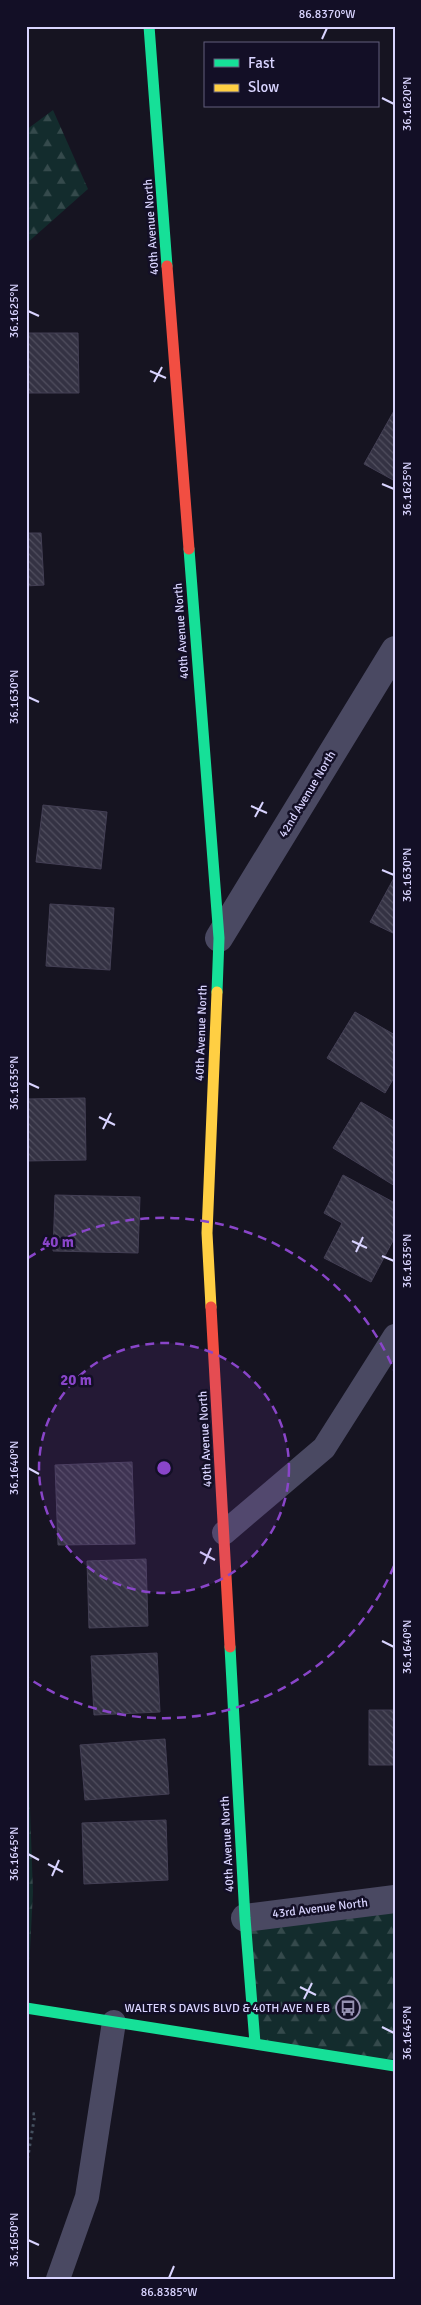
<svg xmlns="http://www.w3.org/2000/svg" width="421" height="2305" font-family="Signika,sans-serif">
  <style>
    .forest { fill: url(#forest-firs) }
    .building { fill: url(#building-back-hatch); stroke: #433f54 }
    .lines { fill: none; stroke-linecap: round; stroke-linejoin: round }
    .path { stroke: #44505f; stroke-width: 3; stroke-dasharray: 2.5 4; stroke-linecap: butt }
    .lane { stroke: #4a4962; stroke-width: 24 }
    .street { stroke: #4a4962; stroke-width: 28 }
    .fast { stroke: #16e098; stroke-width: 11 }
    .slow { stroke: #ffcf43; stroke-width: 11 }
    .jam { stroke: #f24e42; stroke-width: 11 }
    .ticks { fill: none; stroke: #d9d4ff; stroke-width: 2 }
    .ring { fill: none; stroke: #8945c9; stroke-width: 2.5; stroke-dasharray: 9 6 }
    .labels { text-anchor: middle; stroke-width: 5; stroke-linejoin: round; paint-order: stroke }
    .street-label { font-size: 12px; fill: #d9d4ff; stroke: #130f26 }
    .poi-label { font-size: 12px; fill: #d9d4ff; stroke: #130f26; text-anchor: end }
    .centre { fill: #8945c9; stroke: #130f26; stroke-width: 2.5 }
    .ring-label { font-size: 15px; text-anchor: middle; font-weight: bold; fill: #8945c9; stroke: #130f26; stroke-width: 5; stroke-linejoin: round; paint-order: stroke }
    .neatline { fill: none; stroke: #d9d4ff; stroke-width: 2 }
    .ticks-label { font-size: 12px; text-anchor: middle; fill: #d9d4ff }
  </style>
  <defs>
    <pattern id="forest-firs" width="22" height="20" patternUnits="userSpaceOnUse" patternTransform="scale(1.25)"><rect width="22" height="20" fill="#132c2d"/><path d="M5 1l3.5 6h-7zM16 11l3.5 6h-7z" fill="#354a4c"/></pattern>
    <pattern id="building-back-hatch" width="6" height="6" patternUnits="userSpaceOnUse" patternTransform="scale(1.25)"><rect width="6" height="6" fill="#343243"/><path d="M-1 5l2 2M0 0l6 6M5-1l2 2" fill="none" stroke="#514f5f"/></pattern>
  </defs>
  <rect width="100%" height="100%" fill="#161421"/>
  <path class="forest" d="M53,110L88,189L26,244V130Z
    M26,1696L33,1892L27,2008H26Z
    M395,1899V2066L255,2043L245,1918Z"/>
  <path class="building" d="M26,333H78L79,393H26Z
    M395,409V481L364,464Z
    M26,533H41L44,585L26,586Z
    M43,805L107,812L101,869L36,862Z
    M395,876V934L370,922Z
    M50,904L114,908L110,970L46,966Z
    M355,1012L395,1035V1076L385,1093L327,1058Z
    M85,1098L86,1160L26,1161V1099Z
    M361,1102L395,1122V1186L333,1148Z
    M343,1175L395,1203V1237L371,1282L324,1258L342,1223L324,1213Z
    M55,1195L140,1197L138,1253L53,1251Z
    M132,1462L135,1544L58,1545L55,1465Z
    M146,1559L148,1626L89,1628L87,1561Z
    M157,1653L160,1712L94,1715L91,1656Z
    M369,1710H395V1765H369Z
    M165,1739L169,1794L85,1800L80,1745Z
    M166,1820L168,1880L84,1884L82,1823Z"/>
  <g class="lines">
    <path class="path" d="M26,2113L35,2114L26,2168"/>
    <path class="lane" d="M224,1533L324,1448L395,1336
      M58,2279L87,2197L114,2022"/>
    <path class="street" d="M219,938L395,650
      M245,1918L395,1899"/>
    <path class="fast" d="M149,26L167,266
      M189,549L219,938L217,992
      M230,1647L245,1918L255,2043
      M26,2008L395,2066"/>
    <path class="slow" d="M211,1307L207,1233L217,992"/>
    <path class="jam" d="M167,266L189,549
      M211,1307L230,1647"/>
  </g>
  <path class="ticks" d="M322,39L327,28M382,98L394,104M28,311L39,316M150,371L166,378M154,382L162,367M382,484L394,489M28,697L39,702M251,806L267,813M255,817L263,802M382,870L394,875M28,1083L39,1088M99,1117L115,1125M103,1129L111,1113M352,1241L367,1248M356,1252L363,1237M382,1256L394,1261M28,1468L39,1474M200,1552L215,1560M204,1564L211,1548M382,1641L394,1647M28,1854L39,1860M48,1864L63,1872M52,1876L59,1860M300,1987L316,1995M304,1999L312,1983M382,2027L394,2033M28,2240L39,2245M169,2278L174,2266"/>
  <circle cx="164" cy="1468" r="125" fill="#8945c9" fill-opacity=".12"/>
  <g class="ring">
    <circle cx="164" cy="1468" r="125"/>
    <path d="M394 1566A250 250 0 0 1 28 1678M28 1258A250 250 0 0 1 394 1370"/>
  </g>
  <defs>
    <g id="bus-ring" transform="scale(1.25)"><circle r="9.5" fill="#130f26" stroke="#9591b1" stroke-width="1.5"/><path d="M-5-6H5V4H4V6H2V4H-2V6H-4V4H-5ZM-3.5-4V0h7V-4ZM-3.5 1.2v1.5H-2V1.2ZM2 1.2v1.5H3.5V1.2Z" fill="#9591b1"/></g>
  </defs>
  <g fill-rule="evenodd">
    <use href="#bus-ring" x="348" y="2008"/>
  </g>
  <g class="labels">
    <g class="street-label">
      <text transform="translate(151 227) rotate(-94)" y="4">40th Avenue North</text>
      <text transform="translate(181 631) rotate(-94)" y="4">40th Avenue North</text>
      <text transform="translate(307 794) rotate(-59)" y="4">42nd Avenue North</text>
      <text transform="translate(201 1033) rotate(-88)" y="4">40th Avenue North</text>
      <text transform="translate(205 1439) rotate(-93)" y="4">40th Avenue North</text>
      <text transform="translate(227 1844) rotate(-93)" y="4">40th Avenue North</text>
      <text transform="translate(320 1908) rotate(-7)" y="4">43rd Avenue North</text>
    </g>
    <g class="poi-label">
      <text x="330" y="2012">WALTER S DAVIS BLVD &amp; 40TH AVE N EB</text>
    </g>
  </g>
  <circle cx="164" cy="1468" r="8" class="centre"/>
  <g class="ring-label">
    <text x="58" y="1247">40 m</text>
    <text x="76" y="1385">20 m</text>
  </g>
  <rect width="421" height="2305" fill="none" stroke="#130f26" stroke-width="55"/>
  <rect x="204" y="42" width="175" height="65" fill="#130f26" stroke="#625e7d"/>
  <rect x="214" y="59" width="25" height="8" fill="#16e098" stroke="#625e7d"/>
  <text x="248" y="68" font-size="15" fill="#d9d4ff">Fast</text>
  <rect x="214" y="84" width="25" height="8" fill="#ffcf43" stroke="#625e7d"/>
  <text x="248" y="92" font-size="15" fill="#d9d4ff">Slow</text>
  <rect x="28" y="28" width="366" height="2250" class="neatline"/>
  <g class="ticks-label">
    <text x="327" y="18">86.8370°W</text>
    <text transform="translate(407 104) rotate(-90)" y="4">36.1620°N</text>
    <text transform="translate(14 311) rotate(-90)" y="4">36.1625°N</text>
    <text transform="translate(407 489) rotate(-90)" y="4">36.1625°N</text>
    <text transform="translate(14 697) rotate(-90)" y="4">36.1630°N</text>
    <text transform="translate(407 875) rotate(-90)" y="4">36.1630°N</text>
    <text transform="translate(14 1083) rotate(-90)" y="4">36.1635°N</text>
    <text transform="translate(407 1261) rotate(-90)" y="4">36.1635°N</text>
    <text transform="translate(14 1468) rotate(-90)" y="4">36.1640°N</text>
    <text transform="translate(407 1647) rotate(-90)" y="4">36.1640°N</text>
    <text transform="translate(14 1854) rotate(-90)" y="4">36.1645°N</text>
    <text transform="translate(407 2033) rotate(-90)" y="4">36.1645°N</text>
    <text transform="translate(14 2240) rotate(-90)" y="4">36.1650°N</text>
    <text x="169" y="2296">86.8385°W</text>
  </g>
</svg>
